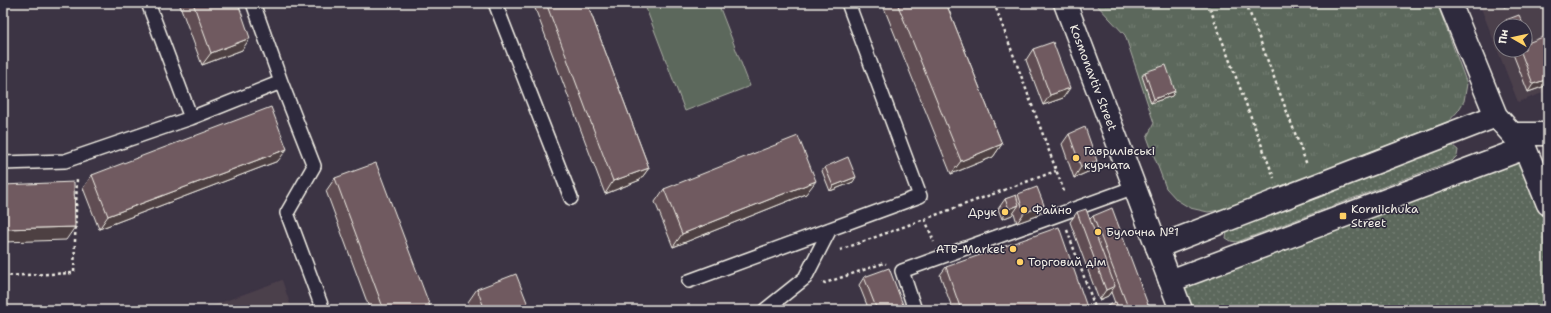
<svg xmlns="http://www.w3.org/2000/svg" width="1551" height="313" font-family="'Shantell Sans',sans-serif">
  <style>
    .built { fill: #4c3f4c; fill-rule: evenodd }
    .grass { fill: url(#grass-dots); stroke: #a8aca2 }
    .park { fill: url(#park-tufts); stroke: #a8aca2 }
    .garden { fill: #5c685c; stroke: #a8aca2 }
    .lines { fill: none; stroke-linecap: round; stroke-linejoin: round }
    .lane-casing { stroke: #f4f1e8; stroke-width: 16 }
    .secondary-casing { stroke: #f4f1e8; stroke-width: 25 }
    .path { stroke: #f4f1e8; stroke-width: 2.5; stroke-dasharray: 3 3; stroke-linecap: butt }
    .lane { stroke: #2f2a3d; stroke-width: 13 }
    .secondary { stroke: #2f2a3d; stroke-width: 22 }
    .wall { fill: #604d53; stroke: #f4f1e8 }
    .shaded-wall { fill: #4e3f43; stroke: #f4f1e8 }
    .building { fill: #705a60; stroke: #f4f1e8 }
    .poi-dot { fill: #ffd166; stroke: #2f2a3d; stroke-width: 1.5 }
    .labels { text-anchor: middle; stroke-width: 3; stroke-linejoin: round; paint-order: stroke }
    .street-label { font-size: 12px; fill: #f4f1e8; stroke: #2f2a3d }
    .poi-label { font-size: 12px; fill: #f4f1e8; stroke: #2f2a3d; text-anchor: start }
  </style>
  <defs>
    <pattern id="grass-dots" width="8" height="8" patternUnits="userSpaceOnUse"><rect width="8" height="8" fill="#5c685c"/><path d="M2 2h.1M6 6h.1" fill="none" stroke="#747e73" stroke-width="1.8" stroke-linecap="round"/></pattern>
    <pattern id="park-tufts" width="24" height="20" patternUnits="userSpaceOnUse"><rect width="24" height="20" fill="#5c685c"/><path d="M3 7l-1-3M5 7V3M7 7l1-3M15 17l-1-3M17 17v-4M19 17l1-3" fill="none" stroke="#747e73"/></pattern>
  </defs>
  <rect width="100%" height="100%" fill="#3c3444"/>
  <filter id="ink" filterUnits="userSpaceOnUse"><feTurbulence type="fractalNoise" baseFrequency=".025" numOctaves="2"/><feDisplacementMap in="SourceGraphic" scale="8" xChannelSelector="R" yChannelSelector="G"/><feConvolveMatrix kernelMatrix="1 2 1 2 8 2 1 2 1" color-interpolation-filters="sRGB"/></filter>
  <g filter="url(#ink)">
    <path class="built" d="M1479,3H1548V91L1518,102ZM1501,26H1525V50H1501Z
      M282,280L292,310H201Z"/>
    <path class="grass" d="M1447,146H1453L1458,150L1457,156L1452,161L1237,242L1231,241L1226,238L1227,232L1231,227Z
      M1525,148L1548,204V310H1181L1170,281Z"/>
    <path class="park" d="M1095,3H1437L1467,84L1464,101L1458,111L1449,121L1230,208L1208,212L1190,208L1177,200L1166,188L1147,137L1154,123L1125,35Z"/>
    <path class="garden" d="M644,3H718L750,86L685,111Z"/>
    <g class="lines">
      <g class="lane-casing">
        <path id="lane" d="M148,3L191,118
          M495,3L571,198
          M281,82L314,166L287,213L323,310
          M3,163L65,161L191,118L281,82L253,3
          M689,281L920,196L848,3
          M765,310L805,278L830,229
          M915,310L902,271L1135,187"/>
      </g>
      <g class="secondary-casing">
        <g id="secondary">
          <path id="s1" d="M1065,3L1181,310"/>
          <path d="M1450,3L1496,116L1525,148L1548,204"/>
          <path d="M1513,134H1548"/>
          <path d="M1157,247L1496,116"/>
          <path d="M1170,281L1525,148"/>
        </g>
      </g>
      <path class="path" d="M994,3L1065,194
        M1208,3L1274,178
        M1246,3L1307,165
        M925,219L934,242
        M1067,230L1096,310
        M840,250L1056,171
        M3,276L74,273L77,177
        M823,282L825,283L884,263L886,264"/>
      <use href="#lane" class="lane"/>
      <use href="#secondary" class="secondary"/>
    </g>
    <path class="wall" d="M179,3H238L242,50L202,65Z
      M533,3H587L649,168L640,180L605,194Z
      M882,3H946L1002,144L993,157L951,174Z
      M1502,3H1513L1504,7Z
      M1506,20L1524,26H1504L1503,24Z
      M1528,42L1548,49V85L1528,92L1513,54L1516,50H1525Z
      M1033,49L1063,98L1043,105L1026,60Z
      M1145,72L1175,91L1172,96L1151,103L1142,76Z
      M1069,134L1090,171L1074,178L1062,144Z
      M278,161L99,229L83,188L92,175Z
      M825,167L853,182L830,191L822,171Z
      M335,178L431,309V310H370L326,191Z
      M664,189L806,194L673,247L655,202Z
      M1018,194L1044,205L1037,216L1017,223L1014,213L1012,215L1002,219L998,209L1005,199L1016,196Z
      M1077,212L1090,219L1093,216L1150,310H1104L1107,306L1115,303L1111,292L1108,296L1099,300L1070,222Z
      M946,267L1088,310H953L940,275Z
      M864,277L905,310H869L859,285Z
      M477,289L530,310H471L468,302Z"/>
    <path class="shaded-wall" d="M1506,3H1513L1504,7Z
      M250,38L242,50L202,65L211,53Z
      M1548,79V85L1528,92L1533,84Z
      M1070,88L1063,98L1043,105L1050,95Z
      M1175,91L1172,96L1151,103L1154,99Z
      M1002,144L993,157L951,174L961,161Z
      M287,149L278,161L99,229L108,216Z
      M1097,161L1090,171L1074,178L1081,167Z
      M649,168L640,180L605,194L613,181Z
      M856,177L853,182L830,191L833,186Z
      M816,181L806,194L673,247L682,234Z
      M1019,205L1012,215L1002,219L1009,209Z
      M1044,205L1037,216L1017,223L1024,213Z
      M75,227L66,240L3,242V229Z
      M1115,286L1108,296L1099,300L1106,290Z"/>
    <path class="building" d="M193,3H238L250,38L211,53Z
      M546,3H587L649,168L613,181Z
      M897,3H946L1002,144L961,161Z
      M1519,15L1524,26H1509L1506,20Z
      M1525,29L1530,40L1525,42Z
      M1543,37L1548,49V79L1533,84L1520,50H1525V44Z
      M1053,42L1070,88L1050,95L1033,49Z
      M1166,65L1175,91L1154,99L1145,72Z
      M271,107L287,149L108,216L92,175Z
      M1085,127L1097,161L1081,167L1069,134Z
      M798,136L816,181L682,234L664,189Z
      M848,157L856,177L833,186L825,167Z
      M376,163L431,309L429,310H384L335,178Z
      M74,182L75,227L3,229V185Z
      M1037,187L1044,205L1024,213L1018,194Z
      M1016,195L1019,205L1009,209L1005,199Z
      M1112,208L1150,310H1129L1093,216Z
      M1086,209L1115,286L1106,290L1077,212Z
      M1059,227L1088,310H961L946,267Z
      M889,268L905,310H877L864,277Z
      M516,274L530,310H485L477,289Z
      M1116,302L1119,310H1108L1107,306Z"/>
  </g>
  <g class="poi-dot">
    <circle cx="1076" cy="158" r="4"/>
    <circle cx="1024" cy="210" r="4"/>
    <circle cx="1005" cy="212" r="4"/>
    <rect x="1339" y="212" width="8" height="8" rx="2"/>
    <circle cx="1098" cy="232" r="4"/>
    <circle cx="1013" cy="249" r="4"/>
    <circle cx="1020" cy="262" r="4"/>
  </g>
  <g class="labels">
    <g class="street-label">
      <text dy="4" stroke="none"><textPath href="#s1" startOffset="80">Kosmonavtiv Street</textPath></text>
    </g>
    <g class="poi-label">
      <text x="1084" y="155">Гаврилівські<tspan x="1084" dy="14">курчата</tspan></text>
      <text x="1351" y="213">Korniichuka<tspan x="1351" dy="14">Street</tspan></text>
      <text x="1032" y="214">Файно</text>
      <text x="997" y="216" text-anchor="end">Друк</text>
      <text x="1106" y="236">Булочна №1</text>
      <text x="1005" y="253" text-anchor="end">ATB-Market</text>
      <text x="1028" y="266">Торговий дім</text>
    </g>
  </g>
  <rect width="1551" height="313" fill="none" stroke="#2f2a3d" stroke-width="16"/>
  <rect x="8" y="8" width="1535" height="297" fill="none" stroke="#f4f1e8" stroke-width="1.5" filter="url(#ink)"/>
  <g transform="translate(1513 38) rotate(279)"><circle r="19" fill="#2f2a3d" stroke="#7e7a81"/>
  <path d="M0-3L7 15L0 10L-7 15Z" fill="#ffd166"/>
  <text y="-6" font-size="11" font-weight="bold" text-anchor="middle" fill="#f4f1e8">Пн</text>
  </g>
</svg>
